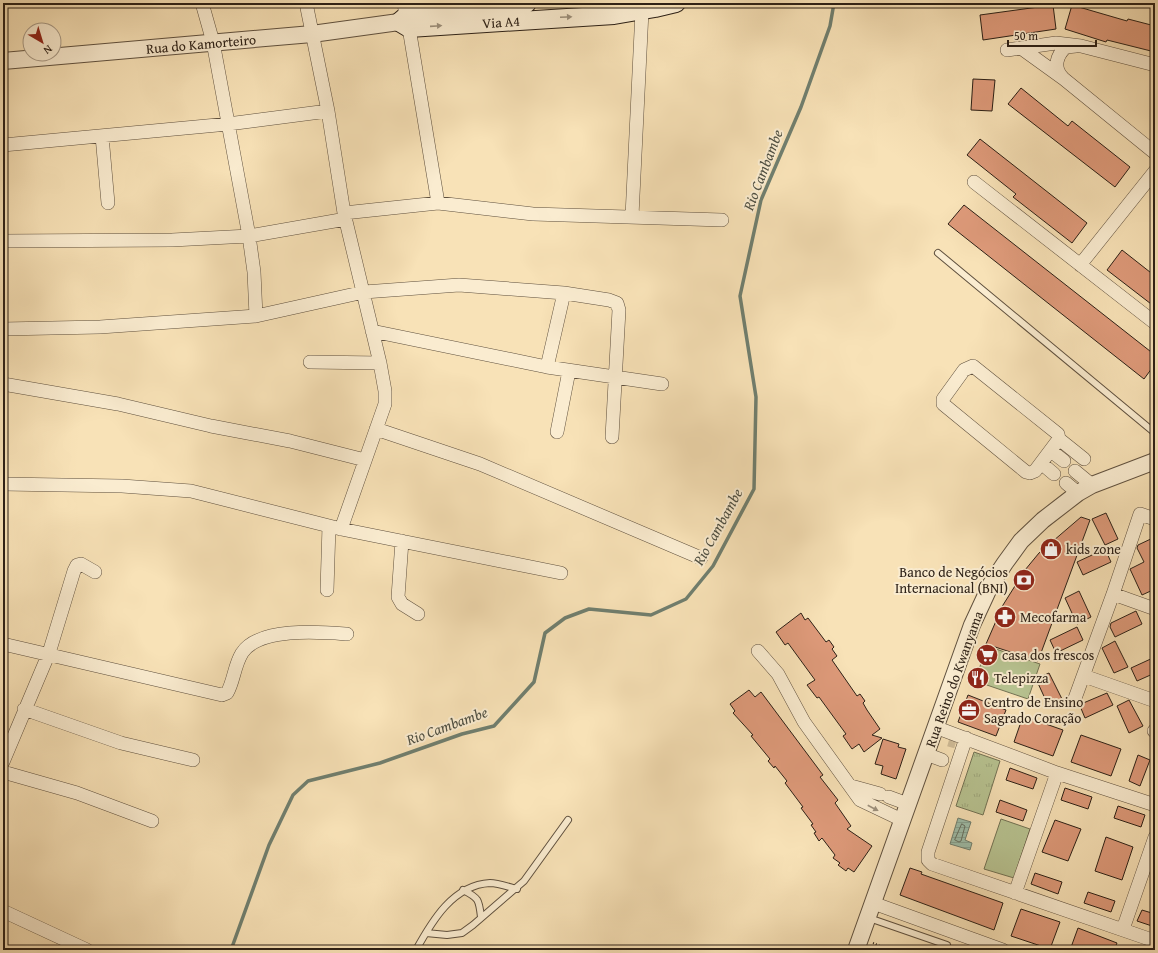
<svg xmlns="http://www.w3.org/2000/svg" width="1158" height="953" font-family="'Gentium Book Plus',serif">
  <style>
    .grass { fill: url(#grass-tufts); stroke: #727254 }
    .garden { fill: #b8c492; stroke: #727254 }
    .water { fill: url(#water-rules); stroke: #707f6f }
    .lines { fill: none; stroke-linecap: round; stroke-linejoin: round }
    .shore { stroke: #656f60; stroke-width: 1 }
    .stream { stroke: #707f6f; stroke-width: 3.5 }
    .building { fill: #de9a7a; stroke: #2c2016 }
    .minor-tunnel { stroke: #cfbb97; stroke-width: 13; stroke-dasharray: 13 6; stroke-linecap: butt }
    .service-casing { stroke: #5f503e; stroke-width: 8 }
    .minor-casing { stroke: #5f503e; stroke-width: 14 }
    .tertiary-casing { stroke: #5f503e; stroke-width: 18 }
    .secondary-casing { stroke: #2c2016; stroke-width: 20 }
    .path { stroke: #2c2016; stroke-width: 2; stroke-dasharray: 1 2; stroke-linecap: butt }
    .service { stroke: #faecd0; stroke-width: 6 }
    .minor { stroke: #faecd0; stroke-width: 13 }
    .tertiary { stroke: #faecd0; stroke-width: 16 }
    .secondary { stroke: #faecd0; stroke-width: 18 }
    .oneway { fill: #9d907c }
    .labels { text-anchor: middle; stroke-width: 4; stroke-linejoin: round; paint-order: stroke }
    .street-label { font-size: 14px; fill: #2c2016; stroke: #faecd0 }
    .poi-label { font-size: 14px; fill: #2c2016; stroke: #faecd0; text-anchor: start }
    .water-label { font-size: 15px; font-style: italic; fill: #4e4f42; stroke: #faecd0 }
  </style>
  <defs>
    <pattern id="grass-tufts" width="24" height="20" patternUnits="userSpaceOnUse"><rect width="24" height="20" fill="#b8c492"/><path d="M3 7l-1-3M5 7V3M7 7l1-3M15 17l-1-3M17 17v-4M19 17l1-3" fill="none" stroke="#9ea87d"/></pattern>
    <pattern id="water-rules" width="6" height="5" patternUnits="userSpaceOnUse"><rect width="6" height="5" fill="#9ebeaa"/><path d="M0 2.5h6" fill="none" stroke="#88a392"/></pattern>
  </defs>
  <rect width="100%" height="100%" fill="#f8e2b7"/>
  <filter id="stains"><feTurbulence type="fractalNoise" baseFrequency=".005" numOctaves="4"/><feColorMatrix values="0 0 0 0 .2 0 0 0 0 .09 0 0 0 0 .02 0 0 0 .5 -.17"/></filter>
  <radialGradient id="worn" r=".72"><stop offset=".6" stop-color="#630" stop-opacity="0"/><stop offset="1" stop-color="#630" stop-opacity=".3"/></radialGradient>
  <path class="grass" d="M974,752L1000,761L983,815L956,806Z"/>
  <path class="garden" d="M987,646L1040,664L1028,699L975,681Z
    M1001,819L1030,829L1014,878L984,869Z"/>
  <path class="water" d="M958,818L971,822L965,840L972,843L970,850L950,844Z"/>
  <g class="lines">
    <path class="shore" d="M962,824L965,826L961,841L959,842L955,840Z"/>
    <path class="stream" d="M231,950L269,845L293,795L308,781L380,763L462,734L494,726L534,682L545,633L565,618L589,609L651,615L686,599L713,566L754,489L756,397L740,296L761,200L801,107L830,26L834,3"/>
  </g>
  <path class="building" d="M1053,5L1056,29L983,40L980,15Z
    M1072,5L1127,21L1128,19L1155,26V52L1107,40L1106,42L1065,29Z
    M973,79L995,80L992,111L971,110Z
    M1021,88L1068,126L1072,121L1130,167L1115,187L1008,104Z
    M980,139L1087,223L1072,243L1013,197L1016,194L967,155Z
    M964,205L1155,355V364L1144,379L948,224Z
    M1122,250L1155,276V307L1107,270Z
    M1106,513L1118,539L1105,545L1092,519Z
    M1081,517L1090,520L1038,661L986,644L1003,605L1025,570L1039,553Z
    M1155,537V589L1142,595L1130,569L1144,562L1137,548L1138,545Z
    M1105,549L1111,562L1083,575L1077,562Z
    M1079,591L1091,617L1077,624L1065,598Z
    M1136,611L1142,624L1115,637L1110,627L1111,623Z
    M801,613L805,620L808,618L826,642L829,640L834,647L832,649L837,656L832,660L857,696L860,694L865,701L863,703L867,710L880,729L872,735L882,738L864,752L859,744L852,749L843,736L846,734L819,697L817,698L807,685L815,680L788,643L785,645L776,632Z
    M1077,627L1083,640L1056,653L1050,640Z
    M1115,641L1128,667L1114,673L1102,648Z
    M1155,657V673L1137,681L1131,668Z
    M1049,673L1062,699L1048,705L1036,679Z
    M749,690L755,697L761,692L823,775L820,777L838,800L835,803L851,826L847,829L872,846L854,872L848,868L846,871L838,865L840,863L833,858L835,855L822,838L819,841L814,833L816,832L811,825L813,824L801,808L803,807L785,783L787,781L775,766L774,768L768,761L770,759L751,736L753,735L733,713L735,711L730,704Z
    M1107,693L1113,705L1085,718L1080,706L1081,704Z
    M968,695L1006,710L996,736L958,722Z
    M1129,700L1143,726L1129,733L1117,706Z
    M1023,716L1063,730L1053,756L1014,742Z
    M1081,735L1121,749L1111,776L1071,762Z
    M883,739L899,744L898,747L906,749L896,779L881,774L883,766L875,764Z
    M1138,755L1150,760L1140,786L1129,781Z
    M1010,768L1037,778L1033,789L1006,780Z
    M1065,788L1092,797L1088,809L1061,800Z
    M1000,800L1027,810L1023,821L996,812Z
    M1118,806L1145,815L1141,827L1114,818Z
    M1055,820L1081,829L1068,861L1042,852Z
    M1106,837L1133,847L1122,880L1095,871Z
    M910,868L922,872L921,874L1003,903L994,930L900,895Z
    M1035,873L1062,882L1058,894L1031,884Z
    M1088,892L1115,901L1111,912L1084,903Z
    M1021,909L1060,922L1050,949L1011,936Z
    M1142,910L1155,914V927L1137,921Z
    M1078,928L1117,943L1114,950H1070Z"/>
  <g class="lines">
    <path class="minor-tunnel" d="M949,740L956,742"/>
    <g class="service-casing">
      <path id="service" d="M938,253L1155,433
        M463,890C479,898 479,900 481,917
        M869,918L947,945
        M426,933L447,935L462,933L473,925L524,881L568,820
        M416,950C432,921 453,885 490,883C498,883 509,887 517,889"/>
    </g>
    <g class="minor-casing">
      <path id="minor" d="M202,3L213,42L249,236L254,272L256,316
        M306,3L328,111L344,213L380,363L385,391V404L341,529
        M404,3L406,16
        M409,28L438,203
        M1021,48L1064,79L1155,153
        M1007,50L1056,43L1081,46L1155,65
        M1063,78C1053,68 1056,56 1066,47L1076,46
        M102,136L108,203
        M3,145L228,124L328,111
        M974,182L1155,323
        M344,213L438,203L533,214L722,220
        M632,216L642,11
        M3,241L172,240L249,236L346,219
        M1080,265L1155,171
        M3,329L100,327L256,316L364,292L459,285L564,293L609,300L617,303L619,310L612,437
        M372,331L547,367L662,384
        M310,362L380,363
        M973,366L1058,434L1059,439L1035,471L1030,473L1026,472L943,404V399L964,370Z
        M547,367L564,293
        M3,384L118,404L211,426L290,441L365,460
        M376,429L480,464L701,558
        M557,432L569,371
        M1059,439L1084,459
        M1051,451L1064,461
        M1041,463L1054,474
        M1075,471L1092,485
        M1066,483L1078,493
        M3,484L122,486L191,491L341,529L561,573
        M402,541L398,597L402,604L418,614
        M327,590L329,526
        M1113,594L1155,609
        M3,644L222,695L227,693C234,681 234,666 242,653C259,627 320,632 347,634
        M758,651L778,674L804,722L860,800L902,820
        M1084,676L1155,701
        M1074,701L1113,594L1140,514L1155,519
        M24,709L121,743L193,760
        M935,727L1057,773L1155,805
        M1154,731L1155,730
        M966,738L928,852V860L932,864L1155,941
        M926,754L942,760
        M3,762L49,653L74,571L77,565L81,564L95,572
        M3,772L77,793L152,821
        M851,786L880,794
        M889,797L908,804
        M1015,893L1057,773
        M873,903L1003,950
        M3,911L87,950
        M1123,929L1155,837"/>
    </g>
    <g class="tertiary-casing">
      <path id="tertiary" d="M3,61L312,34L399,22
        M856,950L972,625L991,584L1005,563L1021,541L1043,520L1078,493L1092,485L1155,461"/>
    </g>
    <g class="secondary-casing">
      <path id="secondary" d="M527,3L406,16L399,22L409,28L614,15L655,8L676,3"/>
    </g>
    <path class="path" d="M873,943L885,948L887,950"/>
    <use href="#service" class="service"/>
    <use href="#minor" class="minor"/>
    <use href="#tertiary" class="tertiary"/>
    <use href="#secondary" class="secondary"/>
  </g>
  <defs><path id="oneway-solid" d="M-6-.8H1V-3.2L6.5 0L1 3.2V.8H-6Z"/></defs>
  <g class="oneway">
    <use href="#oneway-solid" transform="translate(566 17) rotate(-3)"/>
    <use href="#oneway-solid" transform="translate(436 26) rotate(-4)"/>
    <use href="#oneway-solid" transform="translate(873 808) rotate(28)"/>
  </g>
  <defs>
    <g id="shop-disc" transform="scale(1.15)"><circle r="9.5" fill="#8f2418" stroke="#faecd0"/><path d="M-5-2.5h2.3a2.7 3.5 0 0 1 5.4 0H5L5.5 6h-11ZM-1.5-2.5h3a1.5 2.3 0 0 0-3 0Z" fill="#fff"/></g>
    <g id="bank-disc" transform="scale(1.15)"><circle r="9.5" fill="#8f2418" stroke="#faecd0"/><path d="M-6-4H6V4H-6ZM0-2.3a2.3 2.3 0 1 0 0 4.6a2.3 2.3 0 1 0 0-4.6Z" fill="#fff"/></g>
    <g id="pharmacy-disc" transform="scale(1.15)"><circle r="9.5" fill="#8f2418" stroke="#faecd0"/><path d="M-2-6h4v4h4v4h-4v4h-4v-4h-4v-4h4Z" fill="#fff"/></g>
    <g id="supermarket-disc" transform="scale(1.15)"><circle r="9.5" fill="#8f2418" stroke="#faecd0"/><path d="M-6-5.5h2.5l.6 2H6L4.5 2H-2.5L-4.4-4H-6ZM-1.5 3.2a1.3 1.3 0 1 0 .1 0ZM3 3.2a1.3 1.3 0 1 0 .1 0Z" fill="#fff"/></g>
    <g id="restaurant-disc" transform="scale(1.15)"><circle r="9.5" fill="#8f2418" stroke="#faecd0"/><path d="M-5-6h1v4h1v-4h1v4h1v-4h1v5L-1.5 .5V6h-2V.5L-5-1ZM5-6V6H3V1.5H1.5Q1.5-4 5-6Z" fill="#fff"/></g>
    <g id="office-disc" transform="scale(1.15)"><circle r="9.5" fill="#8f2418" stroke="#faecd0"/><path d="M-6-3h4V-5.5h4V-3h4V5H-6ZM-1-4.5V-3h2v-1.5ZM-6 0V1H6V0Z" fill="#fff"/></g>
  </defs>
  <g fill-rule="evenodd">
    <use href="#shop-disc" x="1051" y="549"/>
    <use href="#bank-disc" x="1024" y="580"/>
    <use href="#pharmacy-disc" x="1005" y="617"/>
    <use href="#supermarket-disc" x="987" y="655"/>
    <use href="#restaurant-disc" x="978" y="678"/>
    <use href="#office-disc" x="969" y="710"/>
  </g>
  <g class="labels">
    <g class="street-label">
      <text transform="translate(501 22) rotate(-4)" y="5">Via A4</text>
      <text transform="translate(201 44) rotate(-5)" y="5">Rua do Kamorteiro</text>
      <text transform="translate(954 679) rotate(-70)" y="5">Rua Reino do Kwanyama</text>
    </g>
    <g class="poi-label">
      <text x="1066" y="554">kids zone</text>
      <text x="1008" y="577" text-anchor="end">Banco de Negócios<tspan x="1008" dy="16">Internacional (BNI)</tspan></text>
      <text x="1020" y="622">Mecofarma</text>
      <text x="1002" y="660">casa dos frescos</text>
      <text x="994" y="683">Telepizza</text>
      <text x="984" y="707">Centro de Ensino<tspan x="984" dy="16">Sagrado Coração</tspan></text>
    </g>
    <g class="water-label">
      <text transform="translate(763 170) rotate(-69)" y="5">Rio Cambambe</text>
      <text transform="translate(718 527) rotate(-61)" y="5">Rio Cambambe</text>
      <text transform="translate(447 726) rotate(-20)" y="5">Rio Cambambe</text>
    </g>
  </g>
  <rect width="1158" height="953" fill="none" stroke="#f8e2b7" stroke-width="16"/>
  <rect x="4" y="4" width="1150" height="945" fill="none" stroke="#2c2016" stroke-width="2"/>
  <rect x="8" y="8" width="1142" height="937" fill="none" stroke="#2c2016"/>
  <g transform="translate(42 42) rotate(142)"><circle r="19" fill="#faecd0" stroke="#a89a86"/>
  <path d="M0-3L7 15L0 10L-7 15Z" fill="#8f2418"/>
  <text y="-6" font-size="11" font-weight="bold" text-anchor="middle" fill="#2c2016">N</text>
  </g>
  <path d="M1008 40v6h88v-6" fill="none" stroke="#2c2016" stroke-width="2"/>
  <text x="1014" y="40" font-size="12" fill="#2c2016" stroke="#faecd0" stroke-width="3" paint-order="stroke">50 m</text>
  <rect width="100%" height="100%" filter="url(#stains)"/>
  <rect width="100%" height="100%" fill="url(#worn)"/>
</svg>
